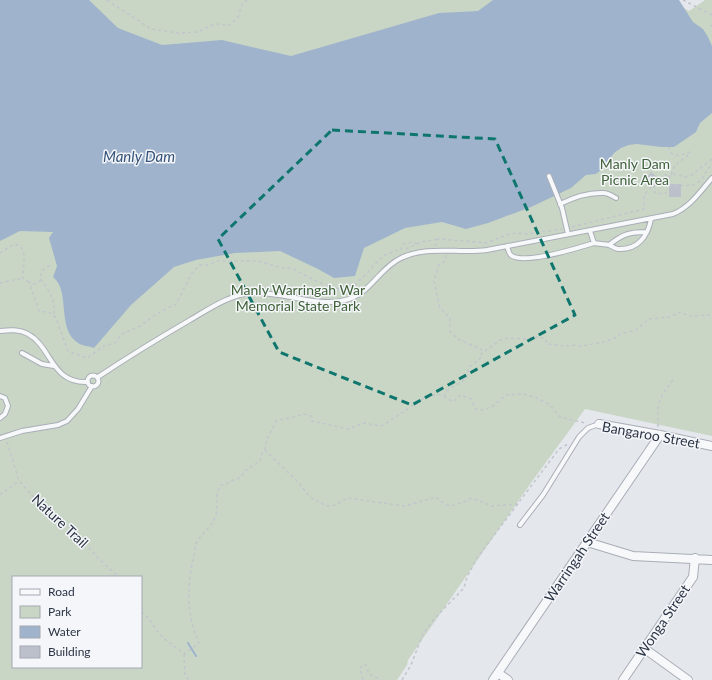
<svg xmlns="http://www.w3.org/2000/svg" width="712" height="680" font-family="Lato,sans-serif">
  <style>
    .green { fill: #c9d6c5; fill-rule: evenodd }
    .water { fill: #9fb4cc }
    .lines { fill: none; stroke-linecap: round; stroke-linejoin: round }
    .stream { stroke: #9fb4cc; stroke-width: 2 }
    .building { fill: #bbc0ca }
    .service-casing { stroke: #a9aeb7; stroke-width: 6 }
    .minor-casing { stroke: #a9aeb7; stroke-width: 10 }
    .path { stroke: #c2c5cb; stroke-width: 1.5; stroke-dasharray: 3 3; stroke-linecap: butt }
    .service { stroke: #f7f8fa; stroke-width: 4 }
    .minor { stroke: #f7f8fa; stroke-width: 8 }
    .marked { fill: none; stroke: #0f766e; stroke-width: 3; stroke-dasharray: 8 5; stroke-linejoin: round }
    .labels { text-anchor: middle; stroke-width: 3; stroke-linejoin: round; paint-order: stroke }
    .park-label { font-size: 14px; fill: #3f6138; stroke: #f4f6f9 }
    .street-label { font-size: 14px; fill: #2b3445; stroke: #f4f6f9 }
    .water-label { font-size: 15px; font-style: italic; fill: #34527a; stroke: #f4f6f9 }
  </style>
  <rect width="100%" height="100%" fill="#e4e7ec"/>
  <path class="green" d="M0,0H669L689,11L705,0H712V436L585,409L533,480L408,660L407,665L397,680H0ZM13,577H141V667H13Z"/>
  <path class="water" d="M0,0H89L118,28L162,45L222,40L291,56L439,13L478,11L493,0H679L693,22L703,29L708,37L712,46V113L700,123L696,132L674,147H661L637,144L629,145L621,148L614,153L601,170L596,174L586,175L571,188L531,207L488,223L466,229L442,222L405,228L364,248L355,276L334,278L318,269L280,251L235,253L196,260L174,267L131,305L94,348C89,346 82,346 78,343C56,329 71,291 53,277L57,266L49,238L53,232L20,231L0,241Z"/>
  <g class="lines">
    <path class="stream" d="M188,643L196,656"/>
  </g>
  <path class="building" d="M651,172L656,176L652,182L647,178Z
    M669,184H681V197H669Z"/>
  <g class="lines">
    <g class="service-casing">
      <path id="service" d="M549,176L562,208L568,234
        M560,204C574,197 589,192 604,193C608,193 612,196 616,198
        M594,243C599,244 605,244 609,245C613,247 614,248 618,249C638,250 648,236 651,219
        M609,245C623,234 629,232 647,232
        M507,246C508,249 509,255 512,256C526,264 578,248 594,243L590,231
        M0,331C9,330 19,329 28,334C52,347 51,384 88,382
        M22,353L42,364L54,366
        M87.5 381a5.5 5.5 0 1 1 11 0a5.5 5.5 0 1 1-11 0Z
        M98,377C128,357 159,338 190,320C209,309 230,294 253,293C285,291 318,309 349,299C371,292 381,267 401,258C427,245 459,254 487,250L673,214C690,207 700,192 712,178
        M0,396L5,398L8,406L5,414L0,418
        M0,438L22,431L58,425L67,421L78,409L92,386
        M520,525L543,495L579,437L588,428L599,424"/>
    </g>
    <g class="minor-casing">
      <path id="minor" d="M599,424L660,435L712,446
        M587,542L633,556L712,560
        M645,649L688,680
        M498,673L508,680
        M493,680L660,435
        M623,680L693,577L695,558"/>
    </g>
    <path class="path" d="M107,0L151,29L179,33L197,32L215,24L230,25L238,17L242,5L247,0
      M683,0L712,15
      M710,25L712,26
      M669,147V151C676,158 682,155 689,152L690,154L675,165L671,175
      M665,174L669,178L670,186L694,185L701,180L712,163
      M654,185V191L657,194L667,193
      M572,227L644,209V195L657,181L667,180L671,175L675,174L685,177L692,175L712,159
      M435,246L438,239L486,243L506,235L516,233L527,234L562,229
      M406,249L421,242L438,239
      M401,250L403,244L413,242L417,244
      M0,253L14,244C30,247 22,266 23,278L29,282
      M446,255L444,262L439,265L434,281L440,308L450,318V331L458,339L484,351
      M50,266C44,267 41,271 40,278C50,293 54,295 54,314
      M41,280L36,284L29,282L39,311C46,312 52,312 56,318L68,351L87,358L104,346L115,343L122,334L140,326L155,315L176,304L192,273L200,265H208L217,261H258L282,268H292L312,279L335,289L356,284L366,274L380,259L385,255L401,249
      M0,283L23,278
      M444,396L453,402L461,395L471,399L476,409L483,410L493,406L506,395L522,394L535,397L550,405L560,417L585,423
      M658,427C657,403 658,399 673,380
      M7,442L19,481L48,513L66,523L79,536L98,558L119,577
      M265,450L297,481L310,497L327,506L336,505L347,498L405,506L436,497C450,511 456,505 472,498L492,506L518,504
      M0,495L19,481
      M141,612C149,617 152,624 157,631C165,641 175,646 184,654L199,643C186,615 187,585 194,555C195,550 195,544 198,540C204,531 213,526 216,515C218,505 214,494 221,485H225L231,481L240,478L245,471L260,461L262,453L265,450C266,437 271,433 276,421C285,418 294,418 303,414L311,416L312,421L348,429L364,423L380,426L384,425C391,420 397,416 403,412C414,405 430,390 444,396L446,391L466,379L468,371V368L482,357L481,354L500,340L508,338L524,339L534,337L545,338L547,344L566,346L572,345L581,346L599,343L613,339L620,334L636,330L649,319L670,317L680,312L690,316L712,315
      M184,654L185,675L189,680
      M363,680L360,668L363,665H366L369,674L381,680
      M402,680L411,665L423,634L434,619L464,588L467,577L477,558L559,449L568,444"/>
    <use href="#service" class="service"/>
    <use href="#minor" class="minor"/>
  </g>
  <path class="marked" d="M332,130L495,139L575,315L412,405L279,352L218,239Z"/>
  <g class="labels">
    <g class="park-label">
      <text x="635" y="169">Manly Dam<tspan x="635" dy="16">Picnic Area</tspan></text>
      <text x="298" y="295">Manly Warringah War<tspan x="298" dy="16">Memorial State Park</tspan></text>
    </g>
    <g class="street-label">
      <text transform="translate(651 435) rotate(10)" y="5">Bangaroo Street</text>
      <text transform="translate(60 521) rotate(43)" y="5">Nature Trail</text>
      <text transform="translate(577 557) rotate(-56)" y="5">Warringah Street</text>
      <text transform="translate(663 621) rotate(-56)" y="5">Wonga Street</text>
    </g>
    <g class="water-label">
      <text x="139" y="162">Manly Dam</text>
    </g>
  </g>
  <rect x="12" y="576" width="130" height="92" fill="#f4f6f9" stroke="#a4a8b1"/>
  <rect x="20" y="589" width="20" height="6" fill="#f7f8fa" stroke="#a4a8b1"/>
  <text x="48" y="596" font-size="12" fill="#2b3445">Road</text>
  <rect x="20" y="606" width="20" height="12" fill="#c9d6c5" stroke="#a4a8b1"/>
  <text x="48" y="616" font-size="12" fill="#2b3445">Park</text>
  <rect x="20" y="626" width="20" height="12" fill="#9fb4cc" stroke="#a4a8b1"/>
  <text x="48" y="636" font-size="12" fill="#2b3445">Water</text>
  <rect x="20" y="646" width="20" height="12" fill="#bbc0ca" stroke="#a4a8b1"/>
  <text x="48" y="656" font-size="12" fill="#2b3445">Building</text>
</svg>
